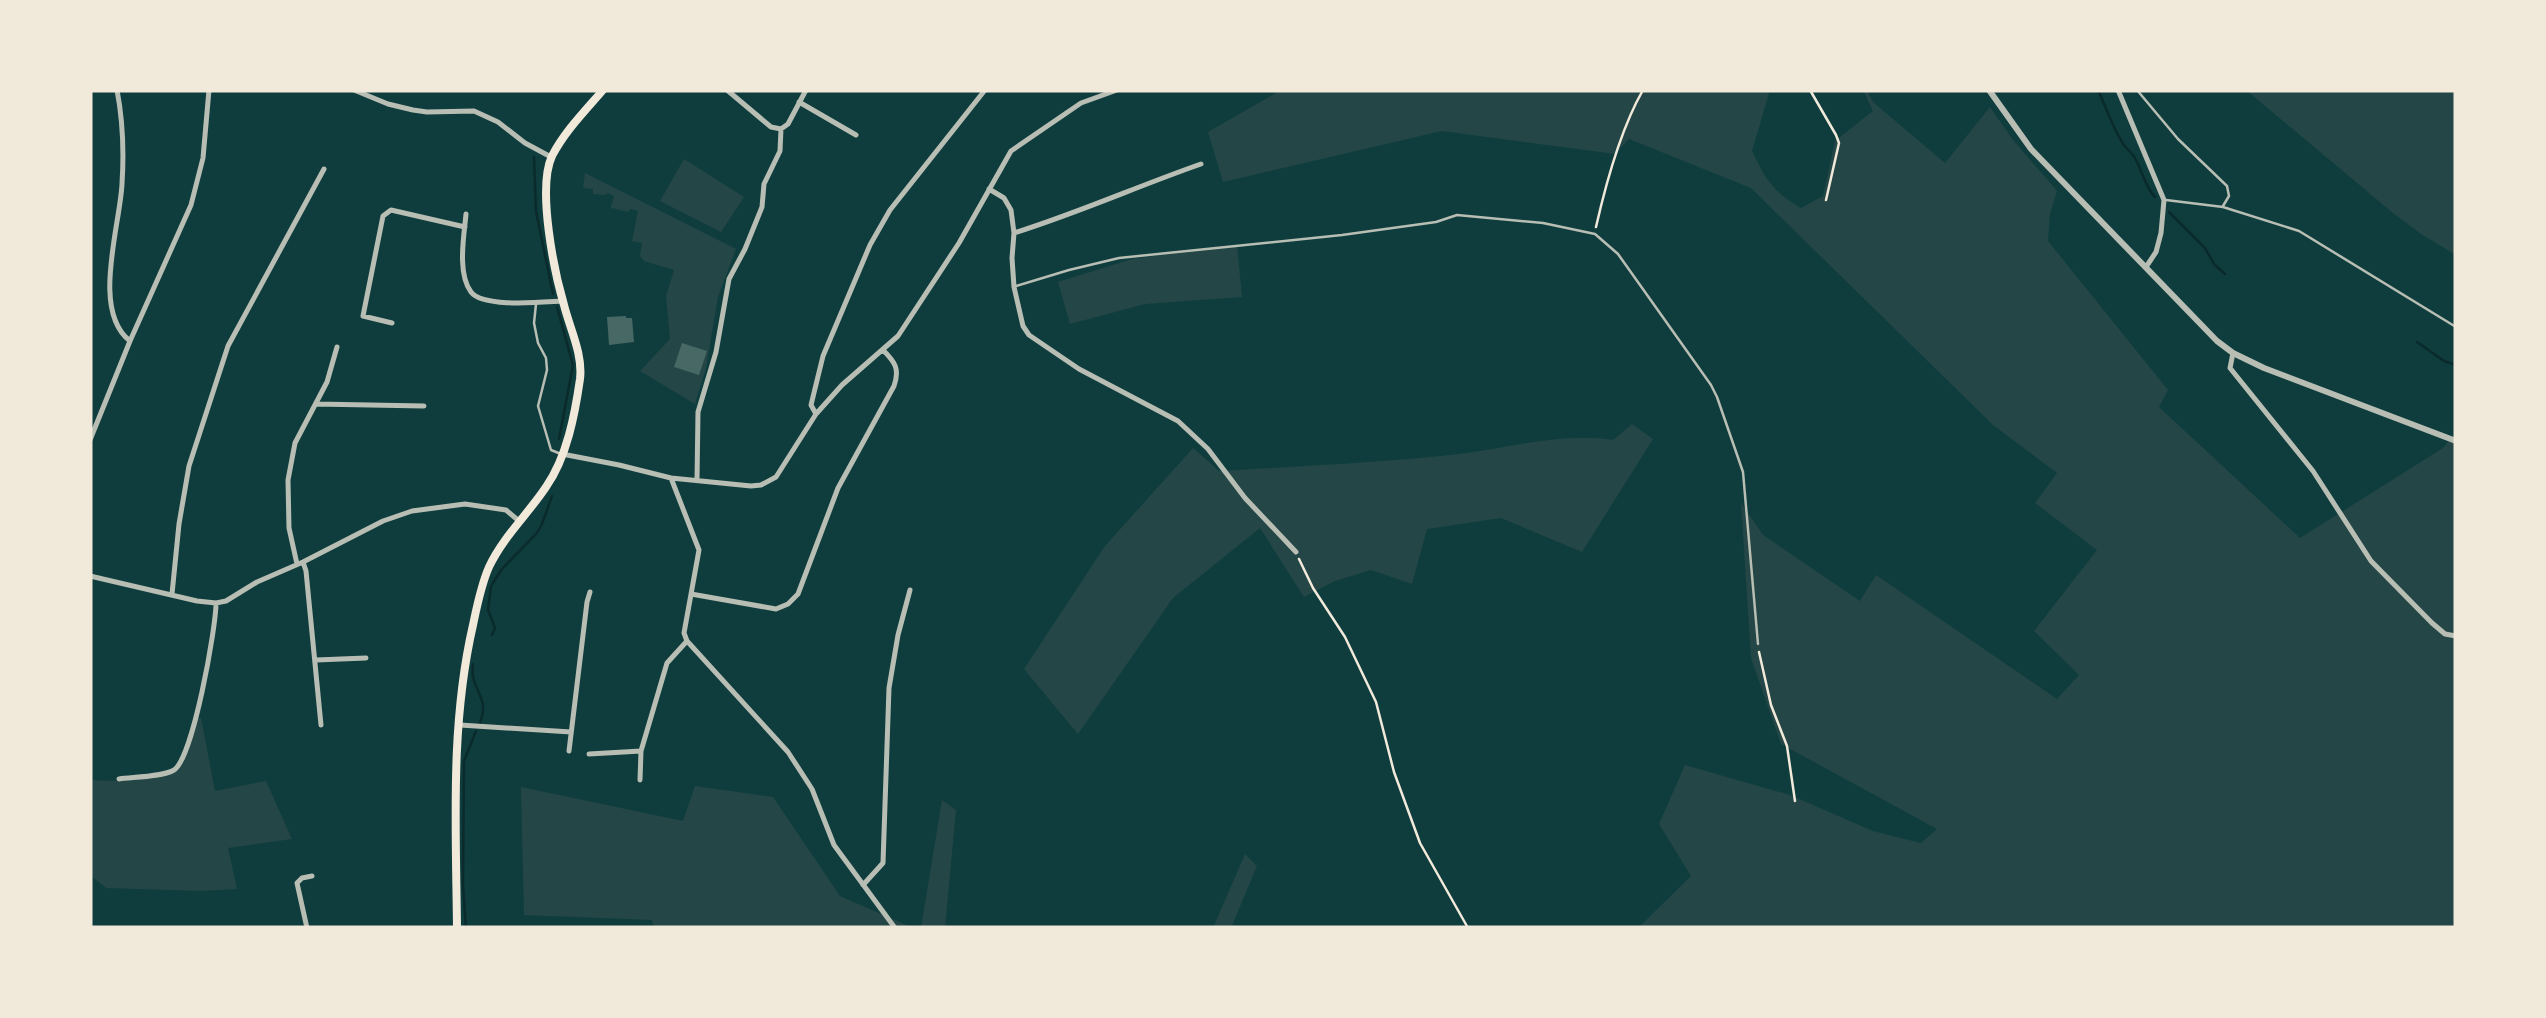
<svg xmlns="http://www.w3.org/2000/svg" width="2546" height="1018" font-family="Cabin,sans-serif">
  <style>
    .green { fill: #244646 }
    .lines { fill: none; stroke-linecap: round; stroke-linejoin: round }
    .stream { stroke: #0a2a2b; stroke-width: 2.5 }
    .building { fill: #486865 }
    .path { stroke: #f1e9da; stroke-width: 2.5 }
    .service { stroke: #b8beb3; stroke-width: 2.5 }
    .minor { stroke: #b8beb3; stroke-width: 5 }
    .tertiary { stroke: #b8beb3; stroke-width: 6 }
    .secondary { stroke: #f1e9da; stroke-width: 8 }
  </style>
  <rect width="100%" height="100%" fill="#0f3d3e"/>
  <path class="green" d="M1281,90H1770L1752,151C1766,180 1772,191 1801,208L1823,196L1835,141L1873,111L1863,90H1867L1873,102L1945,163L1990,107L2013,140L2057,191L2050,214L2048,241L2168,390L2159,407L2300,538L2443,448L2456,432V928H1638L1691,876L1659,824L1685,765L1790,795L1873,831L1921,843L1937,829L1781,744L1751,658L1741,503L1763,535L1860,601L1876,575L2057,699L2079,675L2034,631L2097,550L2035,503L2057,473L1993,425L1751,188L1629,139L1615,154L1442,131L1223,182L1208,132Z
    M2246,90H2456V255L2421,234L2393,213Z
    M684,159L744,197L721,232L660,201Z
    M585,173L736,249L718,297L706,368L695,404L640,371L670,339L666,296L674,270L644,261L640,256L642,243L632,241L638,211L630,209L628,212L612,208L610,210L614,196L608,193L605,195L593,194V189L583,188Z
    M1237,245L1242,297L1145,304L1070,324L1058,282L1132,259Z
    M1632,424L1653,439L1582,552L1501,518L1427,529L1412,584L1371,570L1335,581L1304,597L1260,528L1173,598L1078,734L1024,669L1105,546L1193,448L1219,471C1299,466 1379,463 1459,454C1509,448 1563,432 1613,440Z
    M195,718H201L215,791L266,781L292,839L228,848L237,889L201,891L106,888L90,875V780C111,782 168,782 180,763C188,751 190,731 195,718Z
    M695,786L773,797L840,896L913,928H654L652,920L524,915L521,787L683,821Z
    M942,800L956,810L945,928H921Z
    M1245,854L1257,866L1231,928H1213Z"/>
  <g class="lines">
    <path class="stream" d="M2098,90C2106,107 2112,126 2122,142C2128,152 2126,146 2133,155C2142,168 2144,186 2155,197
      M534,157L536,211L553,294
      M2169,212L2205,248L2214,264L2225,274
      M557,307L573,365L559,439
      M2417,342L2444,361L2456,365
      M492,635L495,628L488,610L491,586L502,569L537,533L542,524L552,496
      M473,664C469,690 491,696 480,723
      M466,928L463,885L464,761L476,731"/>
  </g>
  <path class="building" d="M626,316V318H632L634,342L609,345L607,317Z
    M682,343L707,351L699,375L674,367Z"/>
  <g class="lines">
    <path class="path" d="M1810,90L1836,135L1839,143L1826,200
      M1596,227C1606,183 1620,130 1643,90
      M1299,559L1313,588L1345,637L1376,702L1394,772L1420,843L1468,928
      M1759,652L1771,705L1787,746L1795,801"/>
    <path class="service" d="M2137,90L2178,139L2227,186L2229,196L2223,206
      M2166,200L2223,207L2299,231L2456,327
      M1016,286L1069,270L1119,258L1342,235L1436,222L1457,215L1543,223L1595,234L1618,254L1711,385L1717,397L1743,472L1758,644
      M536,304L534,323L538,343L546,358L547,370L538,406L551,450L561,454"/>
    <path class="minor" d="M117,90C123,121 124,153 122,184C120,226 91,311 130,341
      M354,90L388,104L413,110L427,112L474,111L498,122L525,143L551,157
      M727,90L771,127L781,129L788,124L806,90
      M2118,90L2164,200L2161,233L2156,252L2146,267
      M799,102L856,135
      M989,189L1004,198L1011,210L1014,233L1012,258L1014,287L1023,326L1029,335L1079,369L1178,421L1208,449L1245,498L1296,552
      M466,214C464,236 457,273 471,292C483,308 542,302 563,301
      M1014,233C1078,213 1138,186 1201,164
      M392,323L363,316L383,216L391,210L465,227
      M2233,353L2230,368L2313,471L2371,561L2432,623L2445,634L2456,636
      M316,404L424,406
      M816,414L811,405L823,356L870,245L890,210L985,90
      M90,440L130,341L191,205L203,158L209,90
      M562,454L619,465L671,478L751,486L761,485L776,477L816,414L842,385L898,336L959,243L1011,151L1081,103L1117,90
      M671,478L699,550L684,633L687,641L788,752L812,789L834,845L895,928
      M697,480L698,412L716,352L729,279L745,249L762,207L764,184L780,151L781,129
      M303,562L306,571L321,725
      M297,564L289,528L288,480L295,443L327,382L337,347
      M90,576L197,601L216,603L226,601L257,582L303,562L383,521L412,511L465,504L506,510L519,521
      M172,594L179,524L189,466L228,346L324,169
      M691,594L776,609L788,604L798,594L838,488L894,386C900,369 895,362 883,350
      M316,660L366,658
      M460,725L571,732
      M569,751L587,602L590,592
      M589,754L641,751
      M119,779C133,777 162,777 174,770C193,758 216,628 216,603
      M640,780L641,751L667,663L687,641
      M863,885L883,863L889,688L898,635L910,590
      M307,928L297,883L302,878L312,876"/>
    <path class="tertiary" d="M1989,90L2031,149L2217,341L2233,353L2264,368L2456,441"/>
    <path class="secondary" d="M457,928C456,827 450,725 473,625C477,606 481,585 489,567C503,537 528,514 546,487C567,457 575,414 580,379C583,354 570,329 564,305C554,271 537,188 552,156C565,131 585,111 603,90"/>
  </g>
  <rect width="2546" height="1018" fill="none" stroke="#f1e9da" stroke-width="185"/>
</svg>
